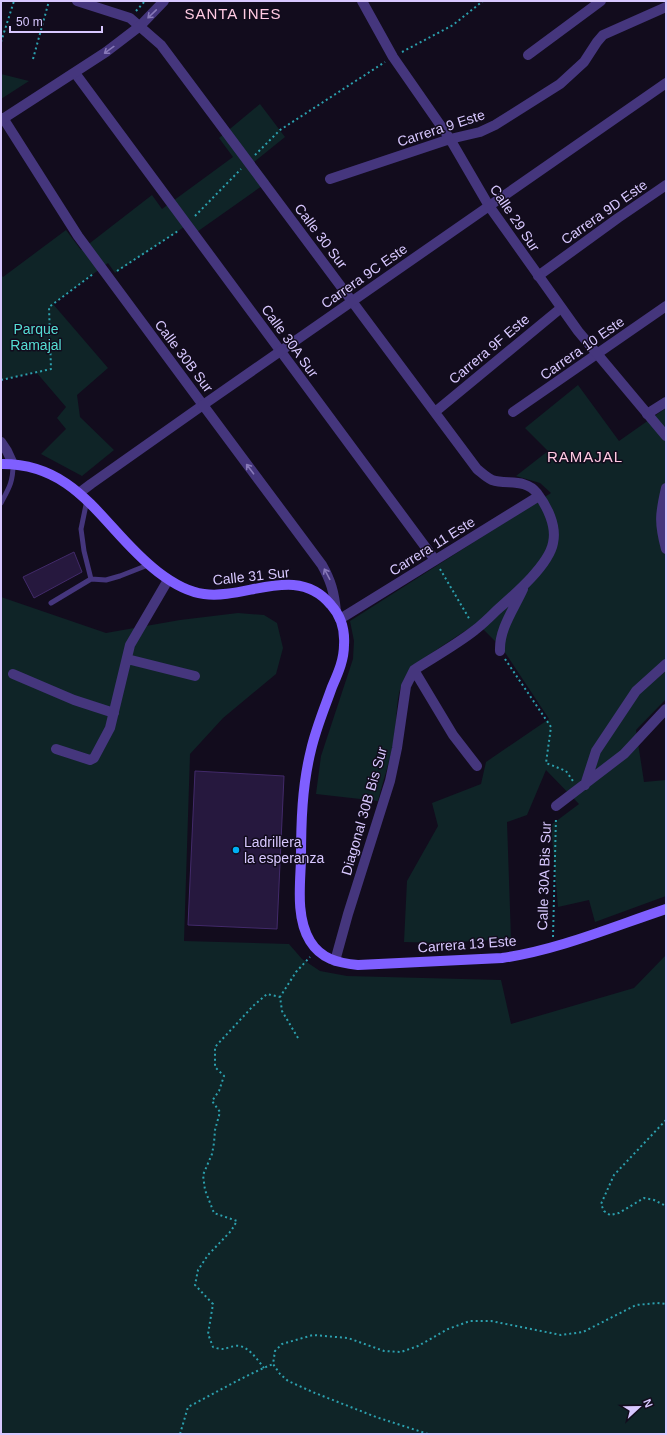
<svg xmlns="http://www.w3.org/2000/svg" width="667" height="1435" font-family="Arial,sans-serif">
  <style>
    .green { fill: #0f2427 }
    .building { fill: #26183e; stroke: #422a6a }
    .lines { fill: none; stroke-linecap: round; stroke-linejoin: round }
    .path { stroke: #2ca0ae; stroke-width: 2; stroke-dasharray: 2 3; stroke-linecap: butt }
    .service { stroke: #45367d; stroke-width: 5 }
    .minor { stroke: #45367d; stroke-width: 10 }
    .tertiary { stroke: #45367d; stroke-width: 10 }
    .secondary { stroke: #7f5fff; stroke-width: 10 }
    .oneway { stroke: #8778b8 }
    .poi-dot { fill: #00b0f3; stroke: #120c1d; stroke-width: 1.5 }
    .labels { text-anchor: middle; stroke-width: 3; stroke-linejoin: round; paint-order: stroke }
    .street-label { font-size: 14px; fill: #d8c8ff; stroke: #120c1d }
    .park-label { font-size: 14px; fill: #55ded4; stroke: #120c1d }
    .poi-label { font-size: 14px; fill: #d8c8ff; stroke: #120c1d; text-anchor: start }
    .neighbourhood-label { font-size: 15px; letter-spacing: 1px; fill: #ffcae2; stroke: #120c1d }
  </style>
  <rect width="100%" height="100%" fill="#120c1d"/>
  <path class="green" d="M1,74L29,81L1,99Z
    M260,104L285,137L254,162L269,181L194,234L187,225L115,273L108,263L53,304L108,368L77,395L80,417L114,450L82,476L41,454L66,429L57,418L66,407L36,372L1,380V275L3,277L66,230L81,250L152,195L162,209L233,157L219,138Z
    M578,385L619,441L666,408V699L636,730L644,782L666,780V896L595,922L589,900L558,907L551,825L579,804L546,770L527,815L507,822L511,939L439,943L404,942L407,881L438,826L432,803L481,784L486,762L549,719L502,648L477,623L415,664C393,686 399,710 394,738C391,759 383,780 378,801L316,794L321,756L353,659L354,641L350,621L551,493L540,483L516,476L548,451L525,428Z
    M1,597L106,633L180,620L238,613L264,615L277,623L283,648L276,674L223,718L190,754L184,941L289,944L302,959L320,971L347,976L501,980L511,1024L634,988L666,955V1434H1Z"/>
  <path class="building" d="M74,552L82,572L34,598L23,577Z
    M195,771L284,776L277,929L188,925Z"/>
  <g class="lines">
    <path class="path" d="M136,11L145,1
      M1,42L14,1
      M402,52L453,25L483,1
      M33,59L49,1
      M255,155L280,130L385,62
      M195,216L241,169
      M117,271L178,231
      M1,380L51,369L49,307L93,274
      M440,569L470,620
      M505,659L551,727L546,763L566,771L573,781
      M553,937L556,817
      M298,1038L282,1011L280,997L296,972L310,957
      M666,1120L614,1175L601,1204L604,1211L610,1215L619,1213L644,1198L654,1200L666,1206
      M264,1368C257,1359 247,1344 235,1346C224,1348 225,1351 213,1347L208,1334L213,1304L195,1285L198,1270L208,1255L231,1231L237,1221L214,1213L205,1190L203,1175L212,1154L214,1143L215,1130L220,1112L212,1101L219,1091L224,1076L215,1067V1047L253,1006L267,994L280,997
      M180,1434L188,1407C217,1392 244,1376 273,1364
      M428,1434L376,1417L315,1393L288,1381L280,1374L273,1364L275,1351L282,1344L313,1335L348,1338L384,1351L401,1352L418,1346L448,1329L470,1321H491L561,1335L583,1332L636,1305L657,1303L666,1304"/>
    <path class="service" d="M87,500L81,529L84,551L91,579
      M1,503C9,488 13,482 13,465
      M51,603L91,579L106,580L120,576L148,565"/>
    <path class="minor" d="M77,1L130,18L161,45L477,469C482,473 486,477 492,480C507,485 525,478 537,493C547,506 557,526 553,543C549,565 514,595 497,610C490,617 483,624 475,630C456,645 434,657 414,670L406,686L397,748L390,781L348,914L335,961
      M362,1L393,57L450,139L489,206
      M528,55L601,1
      M75,73L435,560
      M3,118L78,236L203,405L91,484L79,493
      M330,179L450,139L480,132L495,125L560,84L584,62L597,42L603,35L666,7
      M538,276L618,218L666,185
      M435,412L561,308
      M513,412L666,306
      M647,414L666,402
      M1,442L7,451L13,464
      M340,619L539,496
      M500,651C499,629 514,609 523,589
      M127,659L195,676
      M414,670L453,735L477,766
      M13,674L74,700L114,713
      M56,749L90,760L94,758L110,728L130,645L168,580
      M585,785L596,751L636,691L666,664
      M556,806L624,754L666,709"/>
    <path class="tertiary" d="M1,120L106,52L140,26L164,1
      M489,206L578,331L666,436
      M666,488C660,514 659,523 666,549
      M336,611C334,592 331,581 322,565L203,405L666,83"/>
    <path class="secondary" d="M1,464C80,463 104,531 158,572C171,582 188,592 204,594C246,600 297,563 331,605C341,616 345,630 344,645C344,660 338,673 332,687C325,707 316,728 311,750C302,786 301,823 301,860C300,886 296,918 310,941C321,959 338,963 358,965L502,958C558,950 612,927 666,909"/>
  </g>
  <defs><path id="oneway-shaft" d="M-6 0H5M1.5-3L5.5 0L1.5 3" fill="none" stroke-width="1.6" stroke-linecap="round" stroke-linejoin="round"/></defs>
  <g class="oneway">
    <use href="#oneway-shaft" transform="translate(152 14) rotate(136)"/>
    <use href="#oneway-shaft" transform="translate(109 50) rotate(144)"/>
    <use href="#oneway-shaft" transform="translate(250 469) rotate(-127)"/>
    <use href="#oneway-shaft" transform="translate(327 574) rotate(-118)"/>
  </g>
  <circle class="poi-dot" cx="236" cy="850" r="4"/>
  <g class="labels">
    <g class="street-label">
      <text transform="translate(441 128) rotate(-18)" y="5">Carrera 9 Este</text>
      <text transform="translate(604 212) rotate(-35)" y="5">Carrera 9D Este</text>
      <text transform="translate(515 218) rotate(56)" y="5">Calle 29 Sur</text>
      <text transform="translate(321 236) rotate(53)" y="5">Calle 30 Sur</text>
      <text transform="translate(364 276) rotate(-35)" y="5">Carrera 9C Este</text>
      <text transform="translate(290 341) rotate(54)" y="5">Calle 30A Sur</text>
      <text transform="translate(582 348) rotate(-35)" y="5">Carrera 10 Este</text>
      <text transform="translate(489 349) rotate(-40)" y="5">Carrera 9F Este</text>
      <text transform="translate(184 356) rotate(53)" y="5">Calle 30B Sur</text>
      <text transform="translate(432 546) rotate(-32)" y="5">Carrera 11 Este</text>
      <text transform="translate(251 576) rotate(-6)" y="5">Calle 31 Sur</text>
      <text transform="translate(364 811) rotate(-74)" y="5">Diagonal 30B Bis Sur</text>
      <text transform="translate(544 876) rotate(-88)" y="5">Calle 30A Bis Sur</text>
      <text transform="translate(467 944) rotate(-4)" y="5">Carrera 13 Este</text>
    </g>
    <g class="park-label">
      <text x="36" y="334">Parque<tspan x="36" dy="16">Ramajal</tspan></text>
    </g>
    <g class="poi-label">
      <text x="244" y="847">Ladrillera<tspan x="244" dy="16">la esperanza</tspan></text>
    </g>
    <g class="neighbourhood-label">
      <text x="233" y="19">SANTA INES</text>
      <text x="585" y="462">RAMAJAL</text>
    </g>
  </g>
  <rect width="667" height="1435" fill="none" stroke="#d8c8ff" stroke-width="4"/>
  <g transform="translate(639 1407) rotate(68)" stroke="#120c1d" stroke-width="3" paint-order="stroke">
  <path d="M0-3L7 15L0 10L-7 15Z" fill="#d8c8ff"/>
  <text y="-6" font-size="11" font-weight="bold" text-anchor="middle" fill="#d8c8ff">N</text>
  </g>
  <path d="M10 26v6h92v-6" fill="none" stroke="#d8c8ff" stroke-width="2"/>
  <text x="16" y="26" font-size="12" fill="#d8c8ff" stroke="#120c1d" stroke-width="3" paint-order="stroke">50 m</text>
</svg>
